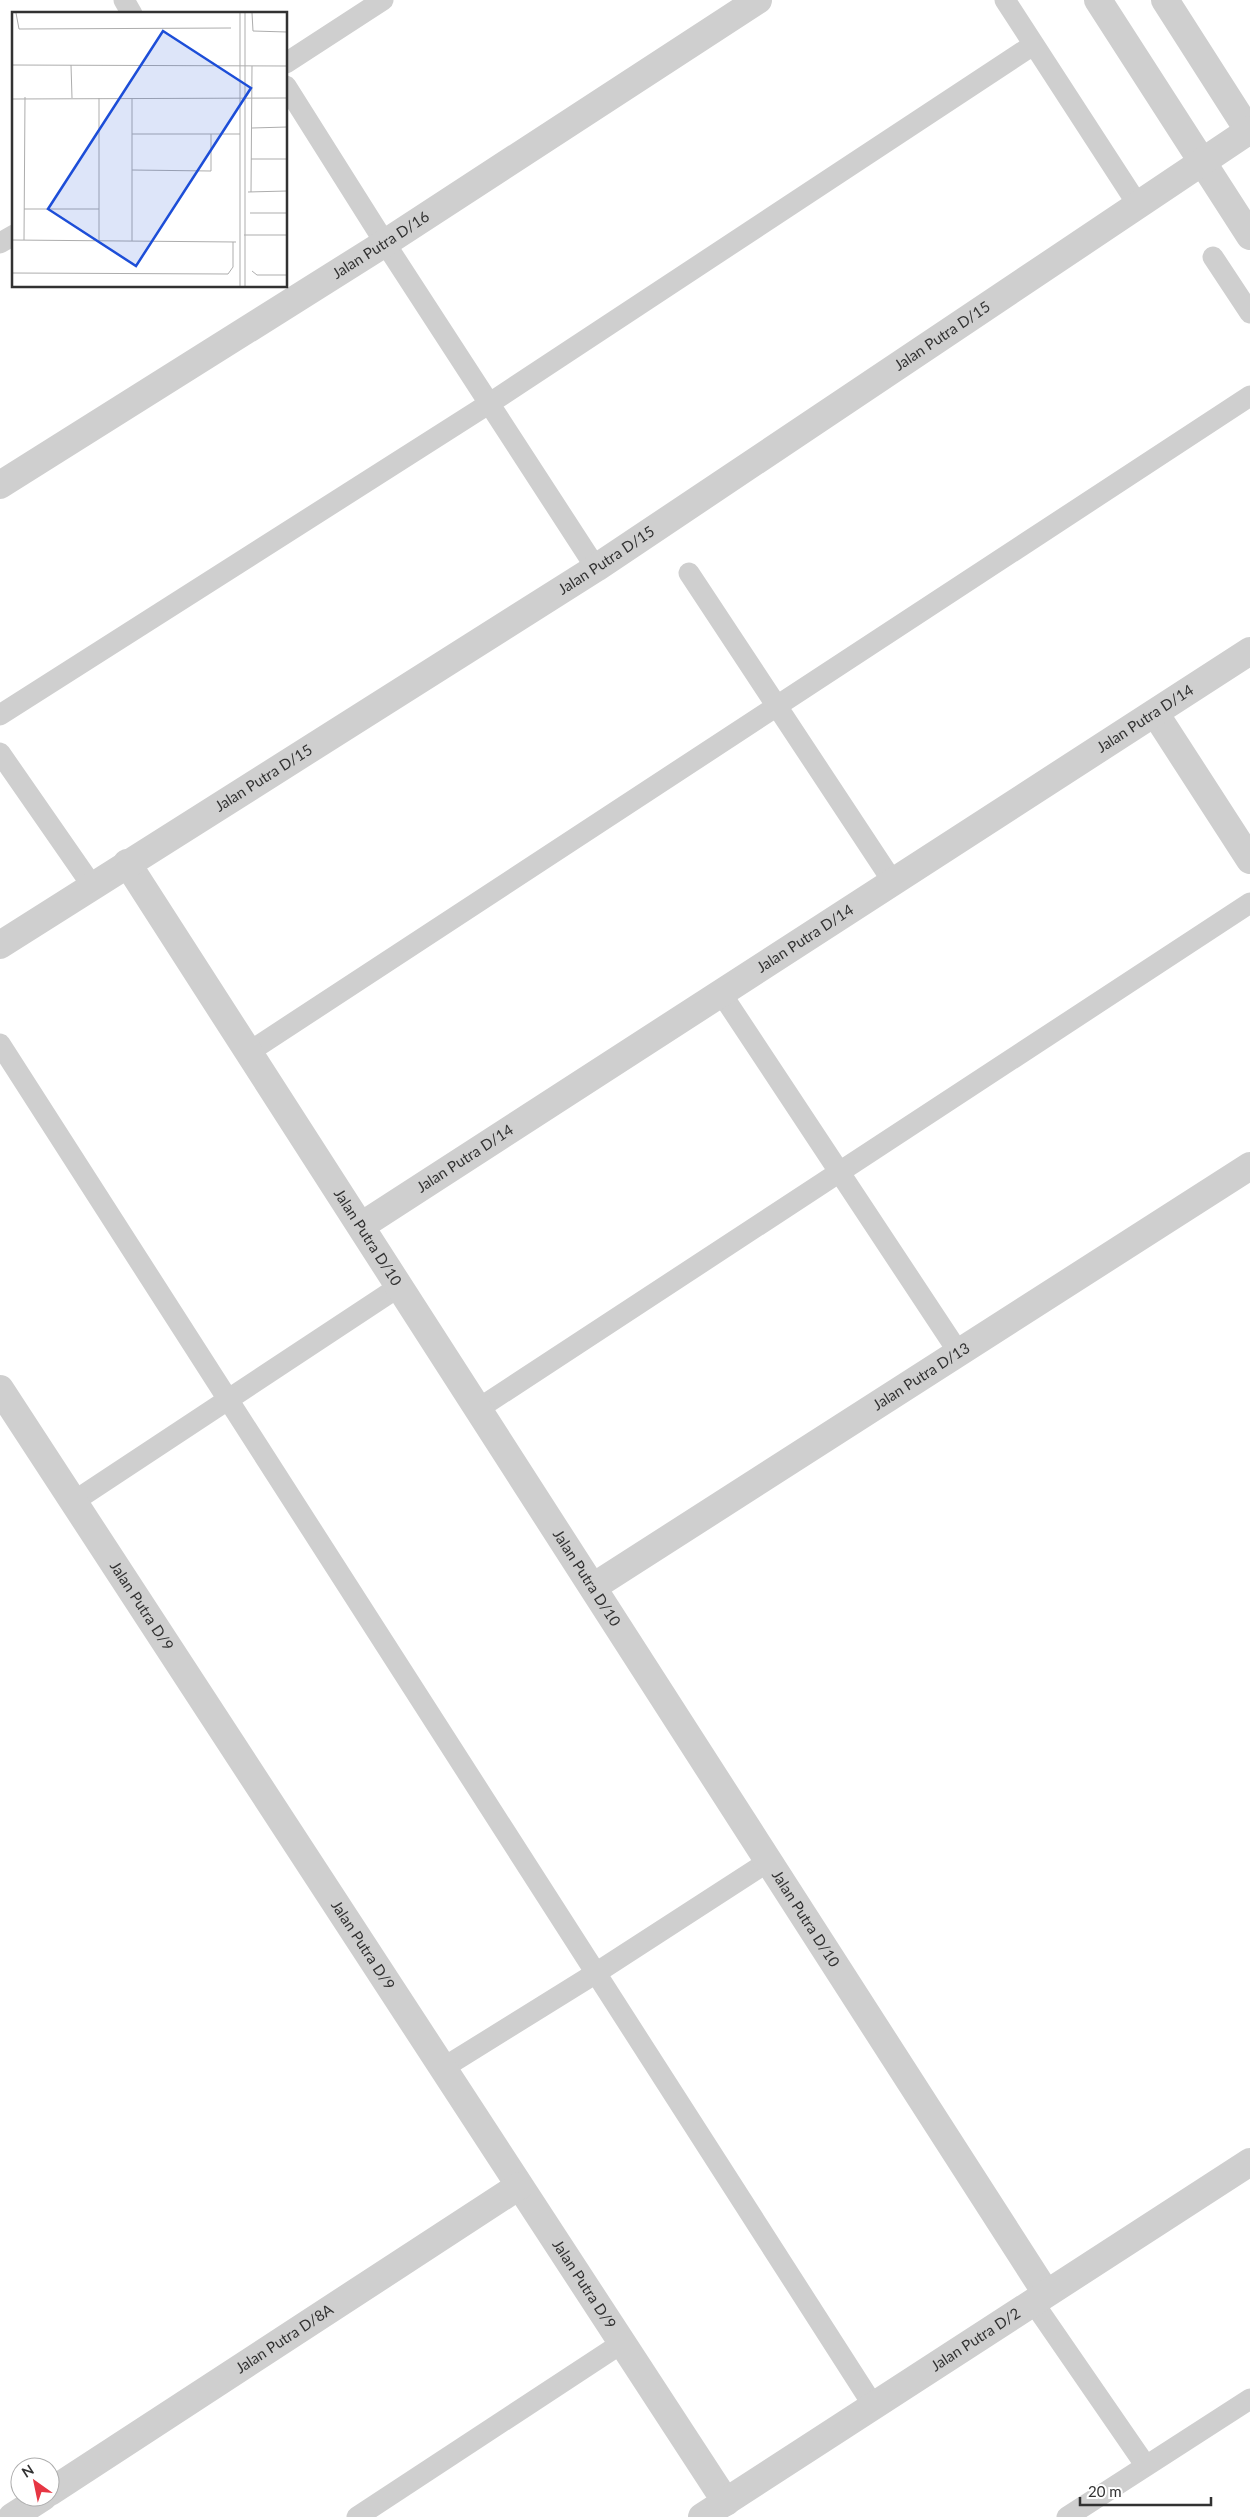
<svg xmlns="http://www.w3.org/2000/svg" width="1250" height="2517" font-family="Lato,sans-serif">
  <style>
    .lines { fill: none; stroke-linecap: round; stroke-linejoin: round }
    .service { stroke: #cfcfcf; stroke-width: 21 }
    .minor { stroke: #cfcfcf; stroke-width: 28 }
    .labels { text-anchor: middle; stroke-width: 5; stroke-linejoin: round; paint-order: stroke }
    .street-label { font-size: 15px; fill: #323232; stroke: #fff }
    .inset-road { fill: none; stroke: #adadad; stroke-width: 1 }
    .view { fill: #1d4ed8; fill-opacity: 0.15; stroke: #1d4ed8; stroke-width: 2.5 }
    .inset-edge { fill: none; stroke: #323232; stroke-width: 2.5 }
  </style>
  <rect width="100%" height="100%" fill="#fff"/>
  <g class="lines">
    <path class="service" d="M124,0L132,14
      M1005,0L1138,205
      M286,63L383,0
      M286,86L385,243L596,568
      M0,243L14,235
      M1213,257L1250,313
      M689,573L893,882
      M0,715L490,403L1033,45
      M0,753L93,887
      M721,993L959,1353
      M0,1044L873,2405
      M249,1052L1250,396
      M478,1409L1250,903
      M73,1502L400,1286
      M443,2068L596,1973L769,1861
      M1033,2302L1146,2466
      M357,2517L622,2343
      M1067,2517L1250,2399"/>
    <g class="minor">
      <path d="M1098,0L1250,236"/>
      <path d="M1165,0L1250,133"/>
      <path id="s1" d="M0,485L385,243L758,0"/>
      <path d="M1155,713L1250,860"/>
      <path id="s2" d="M127,863L1046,2293"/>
      <path id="s3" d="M0,945L596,568L1250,130"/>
      <path id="s4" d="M361,1226L1250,651"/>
      <path id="s5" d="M0,1389L726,2502"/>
      <path id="s6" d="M593,1587L1250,1166"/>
      <path id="s7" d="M50,2492L519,2186"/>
      <path d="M12,2517L43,2497"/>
      <path id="s8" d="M702,2517L1250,2162"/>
    </g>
  </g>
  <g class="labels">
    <g class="street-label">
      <text dy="5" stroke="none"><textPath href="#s1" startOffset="450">Jalan Putra D/16</textPath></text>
      <text dy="5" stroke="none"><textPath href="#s3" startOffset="1122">Jalan Putra D/15</textPath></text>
      <text dy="5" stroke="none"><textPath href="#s3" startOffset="718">Jalan Putra D/15</textPath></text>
      <text dy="5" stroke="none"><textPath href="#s4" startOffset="934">Jalan Putra D/14</textPath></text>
      <text dy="5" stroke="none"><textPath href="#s3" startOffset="312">Jalan Putra D/15</textPath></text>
      <text dy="5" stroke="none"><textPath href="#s4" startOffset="529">Jalan Putra D/14</textPath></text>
      <text dy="5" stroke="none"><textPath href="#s4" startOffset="124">Jalan Putra D/14</textPath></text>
      <text dy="5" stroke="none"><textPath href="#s2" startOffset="445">Jalan Putra D/10</textPath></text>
      <text dy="5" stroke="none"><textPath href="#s6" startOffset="390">Jalan Putra D/13</textPath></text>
      <text dy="5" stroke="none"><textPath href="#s2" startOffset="850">Jalan Putra D/10</textPath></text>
      <text dy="5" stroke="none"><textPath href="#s5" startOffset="259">Jalan Putra D/9</textPath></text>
      <text dy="5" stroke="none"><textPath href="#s2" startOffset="1255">Jalan Putra D/10</textPath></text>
      <text dy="5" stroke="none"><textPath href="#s5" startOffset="664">Jalan Putra D/9</textPath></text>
      <text dy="5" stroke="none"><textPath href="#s5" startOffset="1069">Jalan Putra D/9</textPath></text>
      <text dy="5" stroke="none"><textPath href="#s7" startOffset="280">Jalan Putra D/8A</textPath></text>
      <text dy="5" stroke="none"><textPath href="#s8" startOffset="326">Jalan Putra D/2</textPath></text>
    </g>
  </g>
  <g transform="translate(12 12)">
    <rect width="275" height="275" fill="#fff"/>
    <path class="inset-road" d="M4,1L7,17L219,16M240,1L241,19L275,20M0,53L275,54M59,53L60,86M87,86V229M0,87L275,86M240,116L275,115M120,122H228M239,147H275M120,158L199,159V122M236,180L275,179M239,180L240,54M12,197H87M238,201H275M232,223H275M0,228L224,230M12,228L13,85M120,229V86M240,259L245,263H275M0,261L216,262L221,255V230M228,274V1M233,274V1"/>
    <path class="view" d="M151,19L239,76L124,254L36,197Z"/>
    <rect width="275" height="275" class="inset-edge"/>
  </g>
  <g transform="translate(35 2482) rotate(327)"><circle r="24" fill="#ffffff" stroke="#adadad"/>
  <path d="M0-4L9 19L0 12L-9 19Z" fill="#e63643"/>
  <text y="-8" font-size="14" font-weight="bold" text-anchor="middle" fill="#323232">N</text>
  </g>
  <path d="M1080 2497v8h131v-8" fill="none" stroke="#323232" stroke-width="2.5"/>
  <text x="1088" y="2497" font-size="15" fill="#323232" stroke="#ffffff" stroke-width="4" paint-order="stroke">20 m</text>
</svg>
